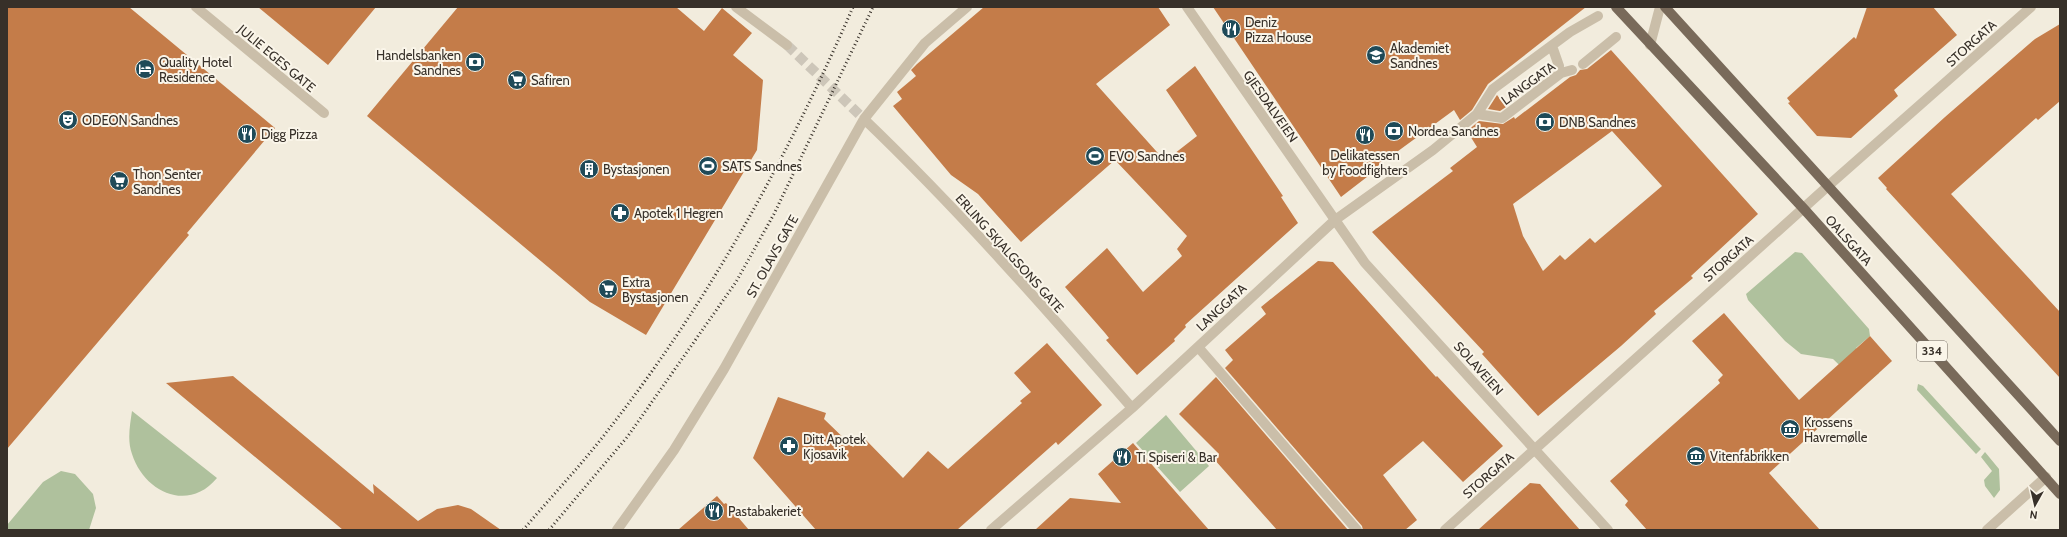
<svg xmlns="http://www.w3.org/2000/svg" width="2067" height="537" font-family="Cabin,sans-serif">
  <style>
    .green { fill: #afc19d }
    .building { fill: #c47c49; fill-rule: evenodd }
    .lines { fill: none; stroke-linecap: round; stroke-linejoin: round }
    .minor-tunnel { stroke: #cdc6b9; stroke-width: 10; stroke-dasharray: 10 5; stroke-linecap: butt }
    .minor { stroke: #cabea9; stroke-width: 10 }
    .major { stroke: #796a5a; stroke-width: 10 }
    .rail { stroke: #373029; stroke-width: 3; stroke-dasharray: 1 3; stroke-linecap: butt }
    .labels { text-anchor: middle; stroke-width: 4; stroke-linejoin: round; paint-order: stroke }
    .shield { fill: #faf5e9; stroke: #726b63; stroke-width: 1 }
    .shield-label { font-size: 12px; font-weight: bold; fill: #373029 }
    .poi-label { font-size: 13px; fill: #373029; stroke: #faf5e9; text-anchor: start }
    .street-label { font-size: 13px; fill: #373029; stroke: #faf5e9 }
  </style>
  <rect width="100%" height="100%" fill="#f2ecdd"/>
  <path class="green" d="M1795,252L1802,253L1869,329L1870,336L1856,348L1879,373L1862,387L1833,359L1801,354L1785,341L1748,300L1746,294Z
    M1918,384L1923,386L1978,446L1981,449L1976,454L1917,390Z
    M132,411L217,478C188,513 144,492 132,454C127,440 130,425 132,411Z
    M1166,415L1209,466L1180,492L1136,443Z
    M1985,452L1999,469L2000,490L1994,498L1985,486L1984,480L1992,471L1981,457Z
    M61,471L75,474L93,494L96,508L89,530H7V525L43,482Z"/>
  <path class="building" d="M7,7H129L275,128L187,233L189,235L7,449Z
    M258,7H376L328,65Z
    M458,7H676L704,31L722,8L752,33L733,55L763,80L757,150L646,335L590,302L367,116Z
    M984,7H1158L1170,25L1096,84L1165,161L1197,136L1166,90L1195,66L1283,196L1281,197L1298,223L1185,325L1186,327L1174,339L1175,341L1137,375L1106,340L1109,338L1105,333L1065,287L1107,248L1143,292L1182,256L1177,249L1187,236L1115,160L1021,242L978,194L951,175L893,106L902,99L897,92L916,76L911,70L917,64Z
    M1213,7H1586L1488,84L1472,110L1460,120L1454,110L1375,168L1376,170L1341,197Z
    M1867,7H1933L1957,35L1894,90L1898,96L1851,138L1817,136L1788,103L1790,102L1787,98L1854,37L1856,39Z
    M2060,24V101L2038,120L2036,118L1951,194L2060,312V378L1886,189L1887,188L1878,178L1945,117L2035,39Z
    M1611,50L1758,214L1691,276L1693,278L1654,311L1656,314L1621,346L1538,416L1482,354L1484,352L1372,232L1453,171L1450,168L1477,147L1467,131L1479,121L1503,124L1514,117L1515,119L1570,77L1576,75L1580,70L1587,69ZM1612,131L1662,186L1595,243L1590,238L1565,260L1560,255L1543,271L1523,236L1513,204Z
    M1497,95L1506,107L1500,111L1488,109Z
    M1318,261L1333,262L1436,377L1437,376L1503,446L1463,482L1423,441L1383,475L1417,520L1405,530H1363L1362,526L1225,368L1233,360L1225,350L1266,314L1261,307Z
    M1724,313L1799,400L1870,336L1892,361L1769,473L1820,530H1647L1625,505L1628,501L1610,481L1720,383L1718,380L1723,375L1692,341Z
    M1047,343L1102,405L1058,445L1056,442L957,530H816L753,458L778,397L826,413L824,419L853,447L863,437L903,478L928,451L948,469L1022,403L1020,401L1031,392L1014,373Z
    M233,376L374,494L373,484L418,521L437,509L458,505L471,509L501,530H343L166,383Z
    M1216,377L1348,530H1277L1214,459L1219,454L1179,414Z
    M1133,443L1209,530H1035L1070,498L1121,503L1098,474Z
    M1530,483L1540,484L1580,530H1478Z
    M717,496L724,504L726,503L749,530H678Z"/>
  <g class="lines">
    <path class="minor-tunnel" d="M787,45L864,119"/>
    <path class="minor" d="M196,7L324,113
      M736,7L787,45
      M1187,7L1365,263L1608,530
      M1650,45L1660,7
      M1552,46L1559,66
      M1583,64L1616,37
      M1477,114L1502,118L1561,73L1572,70
      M864,119C959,210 1046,309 1132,408
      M1198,347L1357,530
      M617,530L674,450L724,369L864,119L925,43L967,7
      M991,530L1132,408L1335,220L1433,150L1477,114L1493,89L1570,32L1598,16
      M1445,530L1828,186L2031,7
      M1987,530L2046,477"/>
    <path class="major" d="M1616,7L1804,209L2060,494
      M1665,7L2060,441"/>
    <path class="rail" d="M523,530C553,495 584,462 612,425C711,298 789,154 853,7
      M549,530L628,436L736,282L774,214L873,7"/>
  </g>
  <defs>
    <g id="restaurant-disc" transform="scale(1)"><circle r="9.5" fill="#1f4a58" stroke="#faf5e9"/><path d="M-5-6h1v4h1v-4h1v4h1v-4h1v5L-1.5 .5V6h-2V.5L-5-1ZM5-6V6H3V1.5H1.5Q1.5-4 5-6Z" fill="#fff"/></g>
    <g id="school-disc" transform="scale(1)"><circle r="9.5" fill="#1f4a58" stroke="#faf5e9"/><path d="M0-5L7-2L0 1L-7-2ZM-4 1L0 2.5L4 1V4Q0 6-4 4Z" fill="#fff"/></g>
    <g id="bank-disc" transform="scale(1)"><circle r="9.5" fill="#1f4a58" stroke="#faf5e9"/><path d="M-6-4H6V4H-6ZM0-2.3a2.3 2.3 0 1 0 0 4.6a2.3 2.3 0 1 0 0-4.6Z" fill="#fff"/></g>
    <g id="hotel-disc" transform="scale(1)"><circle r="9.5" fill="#1f4a58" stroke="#faf5e9"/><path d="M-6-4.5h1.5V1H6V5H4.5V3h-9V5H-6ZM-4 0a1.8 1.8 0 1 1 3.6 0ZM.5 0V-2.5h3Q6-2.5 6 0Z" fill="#fff"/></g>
    <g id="supermarket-disc" transform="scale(1)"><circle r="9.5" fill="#1f4a58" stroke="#faf5e9"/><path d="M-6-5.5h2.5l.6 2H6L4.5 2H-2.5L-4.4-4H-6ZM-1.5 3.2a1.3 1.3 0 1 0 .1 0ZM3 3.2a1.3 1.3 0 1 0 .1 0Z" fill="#fff"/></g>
    <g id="theatre-disc" transform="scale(1)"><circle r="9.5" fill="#1f4a58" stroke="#faf5e9"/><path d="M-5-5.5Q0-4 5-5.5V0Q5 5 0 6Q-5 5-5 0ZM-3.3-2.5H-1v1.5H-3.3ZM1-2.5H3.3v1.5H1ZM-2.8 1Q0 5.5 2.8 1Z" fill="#fff"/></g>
    <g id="stadium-disc" transform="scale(1)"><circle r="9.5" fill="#1f4a58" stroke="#faf5e9"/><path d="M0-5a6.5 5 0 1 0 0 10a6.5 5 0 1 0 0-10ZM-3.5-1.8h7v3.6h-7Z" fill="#fff"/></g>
    <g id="building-disc" transform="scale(1)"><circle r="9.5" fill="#1f4a58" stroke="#faf5e9"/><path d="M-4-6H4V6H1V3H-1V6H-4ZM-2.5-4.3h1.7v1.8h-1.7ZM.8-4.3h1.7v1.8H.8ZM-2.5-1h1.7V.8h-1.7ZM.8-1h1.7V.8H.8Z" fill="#fff"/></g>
    <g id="pharmacy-disc" transform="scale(1)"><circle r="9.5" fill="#1f4a58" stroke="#faf5e9"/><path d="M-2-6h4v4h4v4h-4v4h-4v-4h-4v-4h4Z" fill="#fff"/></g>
    <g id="museum-disc" transform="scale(1)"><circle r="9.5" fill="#1f4a58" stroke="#faf5e9"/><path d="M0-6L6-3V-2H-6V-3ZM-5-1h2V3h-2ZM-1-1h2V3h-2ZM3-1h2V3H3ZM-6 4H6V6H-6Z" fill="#fff"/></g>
  </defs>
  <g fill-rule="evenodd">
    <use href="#restaurant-disc" x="1231" y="29"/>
    <use href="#school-disc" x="1376" y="55"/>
    <use href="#bank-disc" x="475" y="62"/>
    <use href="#hotel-disc" x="145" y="69"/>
    <use href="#supermarket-disc" x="517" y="80"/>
    <use href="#theatre-disc" x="68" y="120"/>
    <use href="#bank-disc" x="1545" y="122"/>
    <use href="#bank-disc" x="1394" y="131"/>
    <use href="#restaurant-disc" x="247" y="134"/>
    <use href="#restaurant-disc" x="1365" y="135"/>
    <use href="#stadium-disc" x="1095" y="156"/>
    <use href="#stadium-disc" x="708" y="166"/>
    <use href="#building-disc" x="589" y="169"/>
    <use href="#supermarket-disc" x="119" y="181"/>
    <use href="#pharmacy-disc" x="620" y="213"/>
    <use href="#supermarket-disc" x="608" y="289"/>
    <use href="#museum-disc" x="1790" y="429"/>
    <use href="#pharmacy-disc" x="789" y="446"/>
    <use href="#museum-disc" x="1696" y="456"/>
    <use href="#restaurant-disc" x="1122" y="457"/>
    <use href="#restaurant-disc" x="714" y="511"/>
  </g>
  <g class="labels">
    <rect class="shield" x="1917" y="341" width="30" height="20" rx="3"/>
    <g class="shield-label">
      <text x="1932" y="355">334</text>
    </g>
    <g class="poi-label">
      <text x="1245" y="27">Deniz<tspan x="1245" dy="15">Pizza House</tspan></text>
      <text x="1390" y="53">Akademiet<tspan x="1390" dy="15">Sandnes</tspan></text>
      <text x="461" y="60" text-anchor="end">Handelsbanken<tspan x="461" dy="15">Sandnes</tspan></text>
      <text x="159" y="67">Quality Hotel<tspan x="159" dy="15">Residence</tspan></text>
      <text x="531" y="85">Safiren</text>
      <text x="82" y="125">ODEON Sandnes</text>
      <text x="1559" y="127">DNB Sandnes</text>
      <text x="1408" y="136">Nordea Sandnes</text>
      <text x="261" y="139">Digg Pizza</text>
      <text x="1365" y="160" text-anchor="middle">Delikatessen<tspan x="1365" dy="15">by Foodfighters</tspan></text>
      <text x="1109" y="161">EVO Sandnes</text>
      <text x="722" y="171">SATS Sandnes</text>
      <text x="603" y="174">Bystasjonen</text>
      <text x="133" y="179">Thon Senter<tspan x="133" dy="15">Sandnes</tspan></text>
      <text x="634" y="218">Apotek 1 Hegren</text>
      <text x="622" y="287">Extra<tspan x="622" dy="15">Bystasjonen</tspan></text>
      <text x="1804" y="427">Krossens<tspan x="1804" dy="15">Havremølle</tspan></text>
      <text x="803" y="444">Ditt Apotek<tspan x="803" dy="15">Kjosavik</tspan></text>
      <text x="1710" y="461">Vitenfabrikken</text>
      <text x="1136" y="462">Ti Spiseri &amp; Bar</text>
      <text x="728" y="516">Pastabakeriet</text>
    </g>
    <g class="street-label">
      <text transform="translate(1971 43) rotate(-42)" y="5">STORGATA</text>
      <text transform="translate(277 58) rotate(40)" y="5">JULIE EGES GATE</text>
      <text transform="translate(1528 83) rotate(-36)" y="5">LANGGATA</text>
      <text transform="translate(1271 106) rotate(55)" y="5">GJESDALVEIEN</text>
      <text transform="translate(1849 240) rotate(48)" y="5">OALSGATA</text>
      <text transform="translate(1010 253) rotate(48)" y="5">ERLING SKJALGSONS GATE</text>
      <text transform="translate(772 256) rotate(-61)" y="5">ST. OLAVS GATE</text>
      <text transform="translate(1728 258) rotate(-42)" y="5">STORGATA</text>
      <text transform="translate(1221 307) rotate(-43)" y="5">LANGGATA</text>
      <text transform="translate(1479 368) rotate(48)" y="5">SOLAVEIEN</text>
      <text transform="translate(1488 475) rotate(-41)" y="5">STORGATA</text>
    </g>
  </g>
  <rect width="2067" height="537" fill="none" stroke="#373029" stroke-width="16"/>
  <g transform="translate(2035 505) rotate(188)" stroke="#faf5e9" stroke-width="3" paint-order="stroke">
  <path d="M0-3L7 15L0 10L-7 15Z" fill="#373029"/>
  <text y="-6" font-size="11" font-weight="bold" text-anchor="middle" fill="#373029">N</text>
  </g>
</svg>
